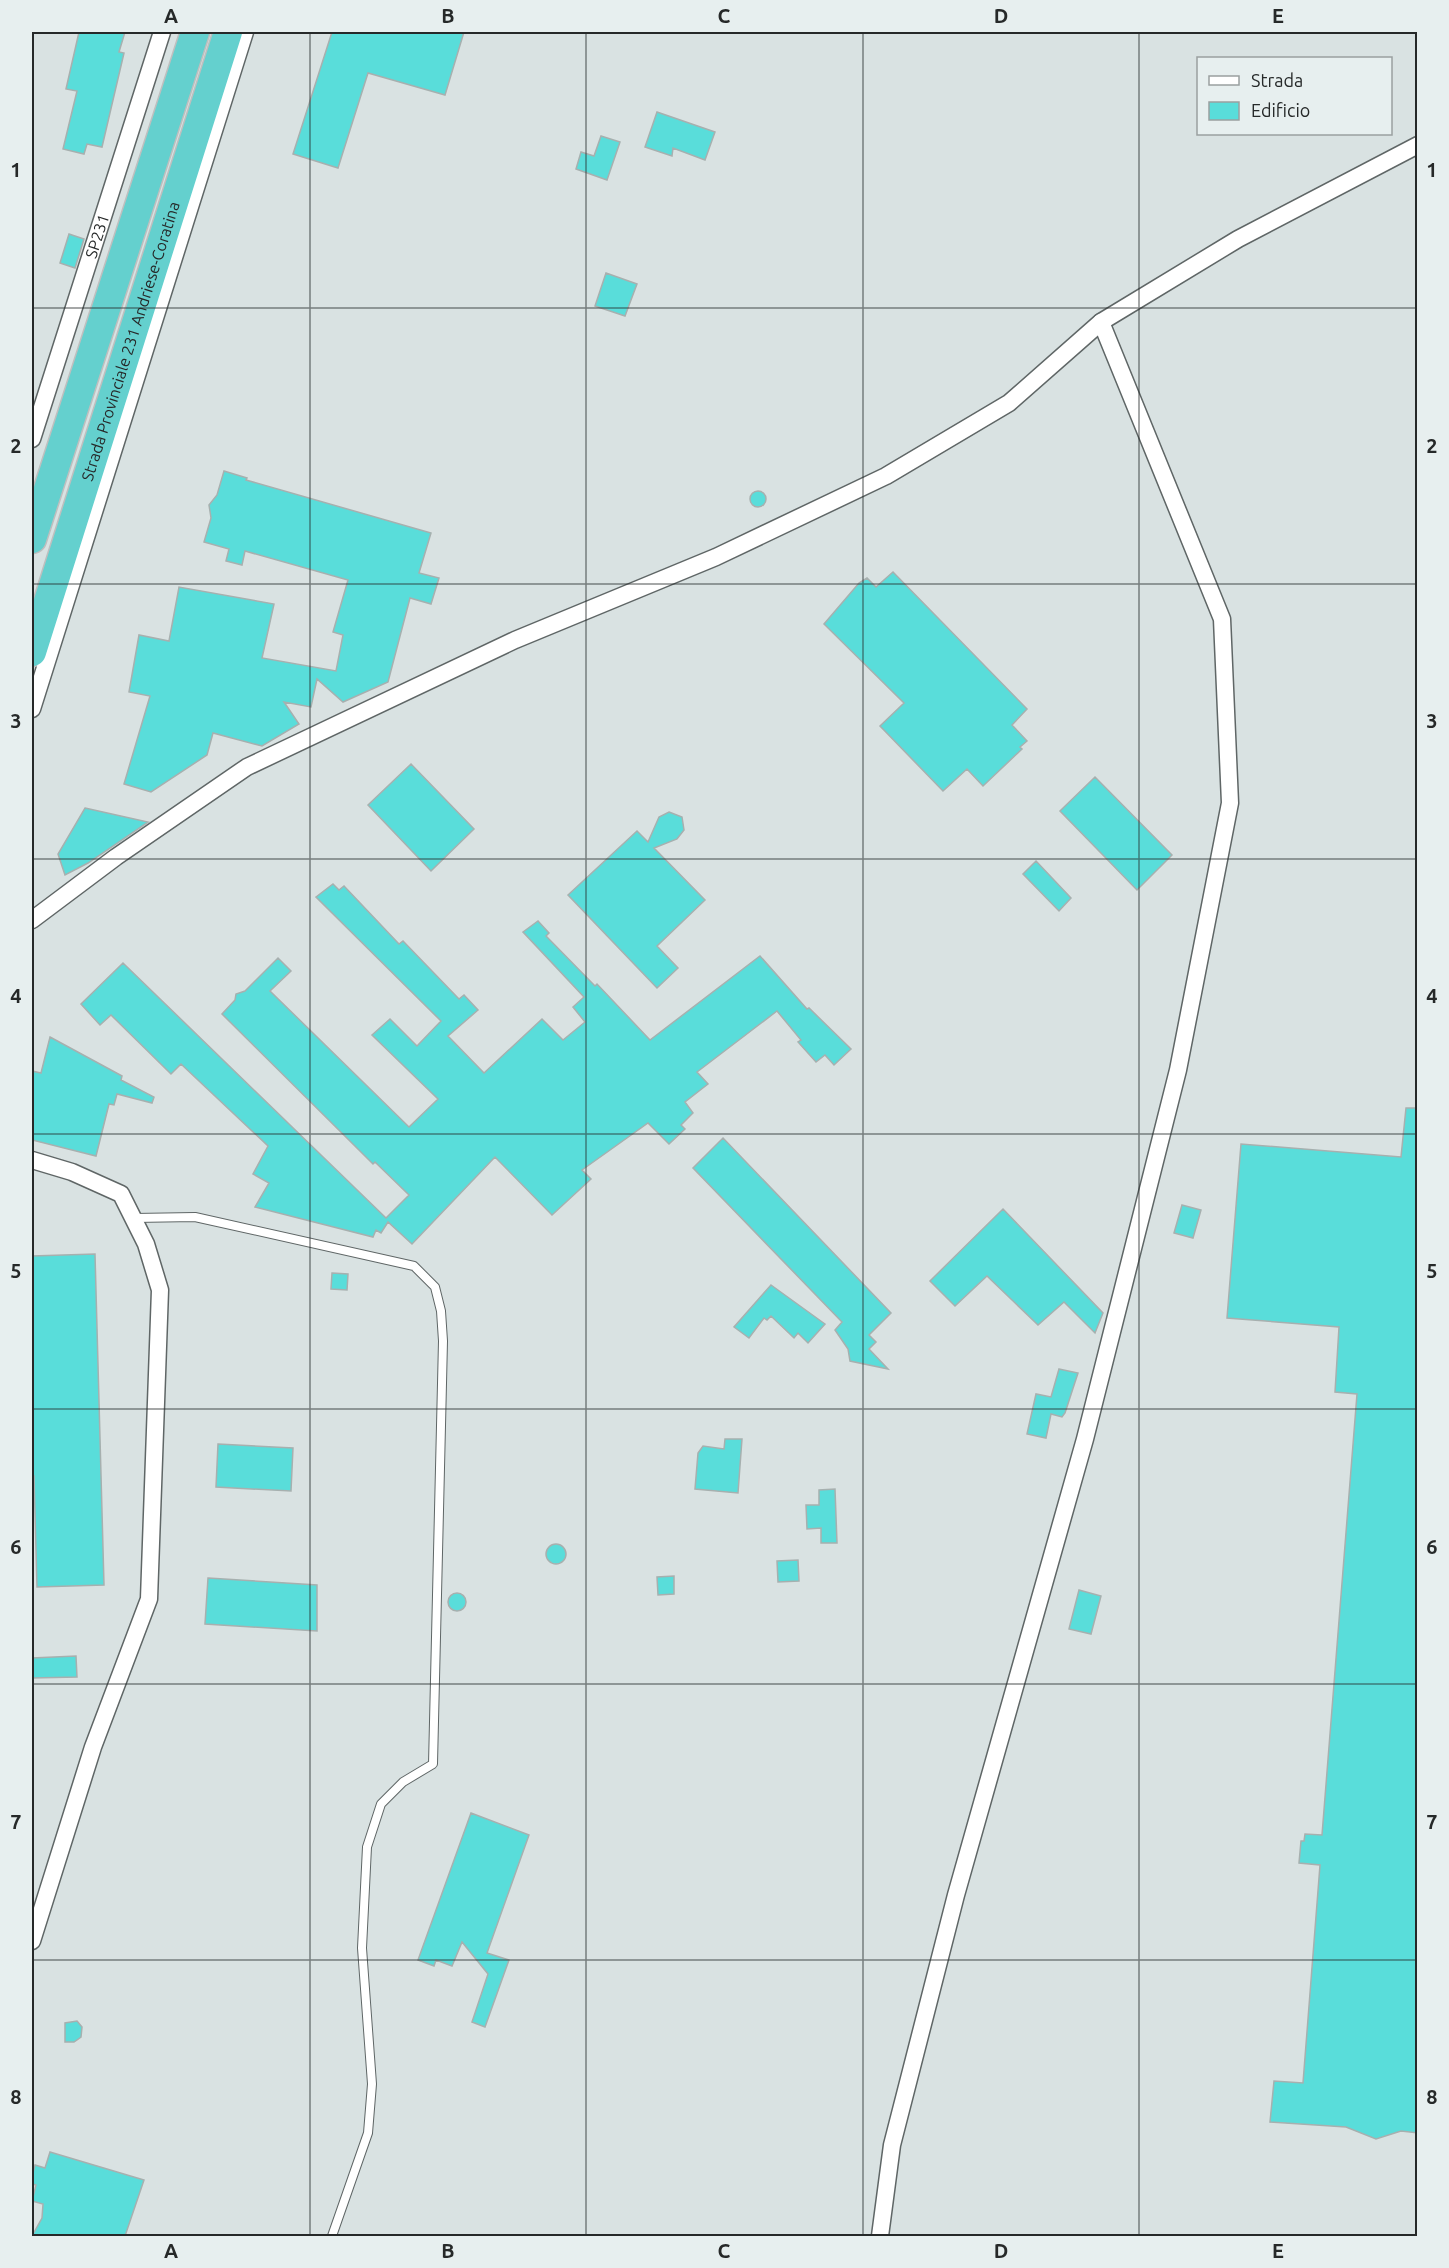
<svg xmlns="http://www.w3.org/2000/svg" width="1449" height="2268" font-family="Ubuntu,sans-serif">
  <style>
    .building { fill: #59ddda; stroke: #a7b0af; stroke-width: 1.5 }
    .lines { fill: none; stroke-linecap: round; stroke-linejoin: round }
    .service-casing { stroke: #5f6666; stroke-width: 10 }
    .minor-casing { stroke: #5f6666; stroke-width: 19 }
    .trunk-casing { stroke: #bebfbf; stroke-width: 31 }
    .service { stroke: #fff; stroke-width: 8 }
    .minor { stroke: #fff; stroke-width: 16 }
    .trunk { stroke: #64d0ce; stroke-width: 28 }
    .grid { fill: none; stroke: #262929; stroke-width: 1.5; stroke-opacity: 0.55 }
    .labels { text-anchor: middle; stroke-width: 5; stroke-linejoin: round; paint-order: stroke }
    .street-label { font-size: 16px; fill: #262929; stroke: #e7efef }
    .neatline { fill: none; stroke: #262929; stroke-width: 2 }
    .grid-label { font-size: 20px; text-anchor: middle; font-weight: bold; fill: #262929 }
  </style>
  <rect width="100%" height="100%" fill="#d9e2e2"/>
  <path class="building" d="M79,32H125L119,52L124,53L102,147L87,144L84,154L63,149L77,91L66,89Z
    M332,32H464L445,95L368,73L338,168L293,154Z
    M657,112L715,132L705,160L673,148L672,156L645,147Z
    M601,136L620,142L607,180L576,169L581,152L594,156Z
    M69,234L84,239L75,268L60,263Z
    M606,273L637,284L625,316L595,306Z
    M224,471L247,478L246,480L431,533L419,573L439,578L431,604L410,598L388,682L343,702L317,679L311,707L284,702L299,724L262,746L213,733L207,755L151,792L124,784L150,696L129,692L139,635L169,641L179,587L274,604L262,658L336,671L343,635L333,632L348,580L245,551L242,565L226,561L229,549L204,542L211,518L209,505L217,495Z
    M750 499a8 8 0 1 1 16 0a8 8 0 1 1-16 0Z
    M893,572L1027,709L1012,725L1027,741L1020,747L1022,749L983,786L967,769L943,791L880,726L904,703L824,624L859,583L867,578L876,587Z
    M411,764L474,829L431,871L368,805Z
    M1095,777L1172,855L1137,890L1060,811Z
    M85,808L148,822L88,863L65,875L58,854Z
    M669,812L682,817L684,830L677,839L654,848L705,900L657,946L678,968L657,988L568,895L637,831L648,842L659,817Z
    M1036,861L1071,898L1059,911L1023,874Z
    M333,884L339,890L344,886L399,944L403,941L459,999L464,995L478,1010L448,1036L484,1073L542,1019L563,1040L585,1022L573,1007L584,997L523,932L538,921L549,933L546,936L595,986L597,984L650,1040L760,956L807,1009L809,1008L851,1049L834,1065L825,1055L816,1062L798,1042L801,1040L777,1011L697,1072L708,1084L685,1102L693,1113L681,1125L685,1129L669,1144L648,1123L582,1170L591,1179L552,1215L495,1157L412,1244L388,1222L381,1233L376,1230L373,1237L255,1207L269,1183L253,1174L268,1146L181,1064L171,1074L111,1015L100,1025L81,1004L123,963L386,1218L409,1195L375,1162L373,1164L222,1014L235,1000L236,994L245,991L278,958L291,971L270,991L409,1127L438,1099L372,1035L390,1019L417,1046L441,1021L316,897Z
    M50,1037L122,1076L121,1080L154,1097L152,1103L117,1094L114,1105L109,1104L96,1156L32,1140V1071L41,1073Z
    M1406,1108H1418V2133L1401,2131L1376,2139L1346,2127L1270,2122L1274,2081L1303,2083L1320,1865L1299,1863L1301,1841H1304L1305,1834L1322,1835L1357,1394L1335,1392L1339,1327L1227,1318L1241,1144L1401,1157Z
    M723,1138L891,1313L869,1335L876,1342L869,1349L888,1369L850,1361L848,1349L835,1330L842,1322L693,1168Z
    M1182,1205L1201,1210L1193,1238L1174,1233Z
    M1003,1209L1103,1313L1095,1333L1064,1302L1038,1325L987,1276L955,1306L930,1281Z
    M95,1254L104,1585L37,1587L34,1476H32V1256Z
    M332,1273L348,1274L347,1290L331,1289Z
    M771,1285L825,1324L808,1343L798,1333L794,1338L771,1316L767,1320L764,1318L749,1338L734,1327Z
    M1059,1369L1078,1373L1065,1413L1062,1417L1051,1414L1046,1438L1027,1434L1036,1394L1051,1397Z
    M725,1439H742L738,1493L695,1489L698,1453L703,1446L724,1449Z
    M218,1444L293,1448L291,1491L216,1487Z
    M835,1489L837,1543H821V1528L807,1529L806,1505H819V1490Z
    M546 1554a10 10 0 1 1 20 0a10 10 0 1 1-20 0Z
    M798,1560L799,1581L778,1582L777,1561Z
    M674,1576V1594L658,1595L657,1577Z
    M208,1578L317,1585V1631L205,1624Z
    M1079,1590L1101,1596L1091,1634L1069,1629Z
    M448 1602a9 9 0 1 1 18 0a9 9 0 1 1-18 0Z
    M76,1656L77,1677L32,1678V1658Z
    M471,1813L529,1835L487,1953L509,1960L485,2027L472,2022L488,1974L462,1942L452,1966L436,1960L434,1966L418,1960Z
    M77,2021L82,2027L81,2037L74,2042H65V2023Z
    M50,2152L144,2180L125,2236H32L42,2218L43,2204L32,2201L36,2185L32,2184V2176L35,2165L45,2168Z"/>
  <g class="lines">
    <g class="service-casing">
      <path id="service" d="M134,1218L195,1217L414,1266L435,1287L441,1311L443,1341L433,1764L403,1782L381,1804L367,1847L362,1948L372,2084L368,2133L332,2236"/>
    </g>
    <g class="minor-casing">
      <g id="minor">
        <path id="s1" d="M32,439L162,32"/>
        <path d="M32,709L245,32"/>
        <path d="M32,920L116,857L247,767L515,640L716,557L886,476L1009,403L1101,322L1238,239L1418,145"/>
        <path d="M32,1160L72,1172L121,1194L146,1244L160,1290L149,1599L93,1747L32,1941"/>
        <path d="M880,2236L892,2145L956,1895L1085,1439L1178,1070L1230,803L1222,619L1101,322"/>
      </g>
    </g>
    <g class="trunk-casing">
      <g id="trunk">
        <path d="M32,539L195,32"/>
        <path id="s2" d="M32,652L228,32"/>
      </g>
    </g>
    <use href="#service" class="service"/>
    <use href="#minor" class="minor"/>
    <use href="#trunk" class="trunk"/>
  </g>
  <path class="grid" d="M310,32V2236M586,32V2236M863,32V2236M1139,32V2236M32,308H1418M32,584H1418M32,859H1418M32,1134H1418M32,1409H1418M32,1684H1418M32,1960H1418"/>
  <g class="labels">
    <g class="street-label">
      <text dy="6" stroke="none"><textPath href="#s1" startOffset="213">SP231</textPath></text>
      <text dy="6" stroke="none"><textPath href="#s2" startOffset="326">Strada Provinciale 231 Andriese-Coratina</textPath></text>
    </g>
  </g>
  <rect width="1449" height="2268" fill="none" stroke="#e7efef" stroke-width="66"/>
  <rect x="1197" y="57" width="195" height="78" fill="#e7efef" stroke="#9aa0a0" stroke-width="1.5"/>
  <rect x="1209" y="76" width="30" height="9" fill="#ffffff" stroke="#9aa0a0" stroke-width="1.5"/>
  <text x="1251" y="87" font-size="18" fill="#262929">Strada</text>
  <rect x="1209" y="102" width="30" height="18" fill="#59ddda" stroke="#9aa0a0" stroke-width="1.5"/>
  <text x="1251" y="117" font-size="18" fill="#262929">Edificio</text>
  <rect x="33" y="33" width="1383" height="2202" class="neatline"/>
  <g class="grid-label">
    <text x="171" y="23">A</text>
    <text x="448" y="23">B</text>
    <text x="724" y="23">C</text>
    <text x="1001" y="23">D</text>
    <text x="1278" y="23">E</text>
    <text x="16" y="177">1</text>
    <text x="1432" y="177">1</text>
    <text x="16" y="453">2</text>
    <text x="1432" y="453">2</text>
    <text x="16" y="728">3</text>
    <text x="1432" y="728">3</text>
    <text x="16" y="1003">4</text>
    <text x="1432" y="1003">4</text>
    <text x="16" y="1278">5</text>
    <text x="1432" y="1278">5</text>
    <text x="16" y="1554">6</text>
    <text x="1432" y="1554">6</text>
    <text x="16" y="1829">7</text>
    <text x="1432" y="1829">7</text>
    <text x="16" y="2104">8</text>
    <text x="1432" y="2104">8</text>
    <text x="171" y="2258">A</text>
    <text x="448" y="2258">B</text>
    <text x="724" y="2258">C</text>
    <text x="1001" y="2258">D</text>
    <text x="1278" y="2258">E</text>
  </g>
</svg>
